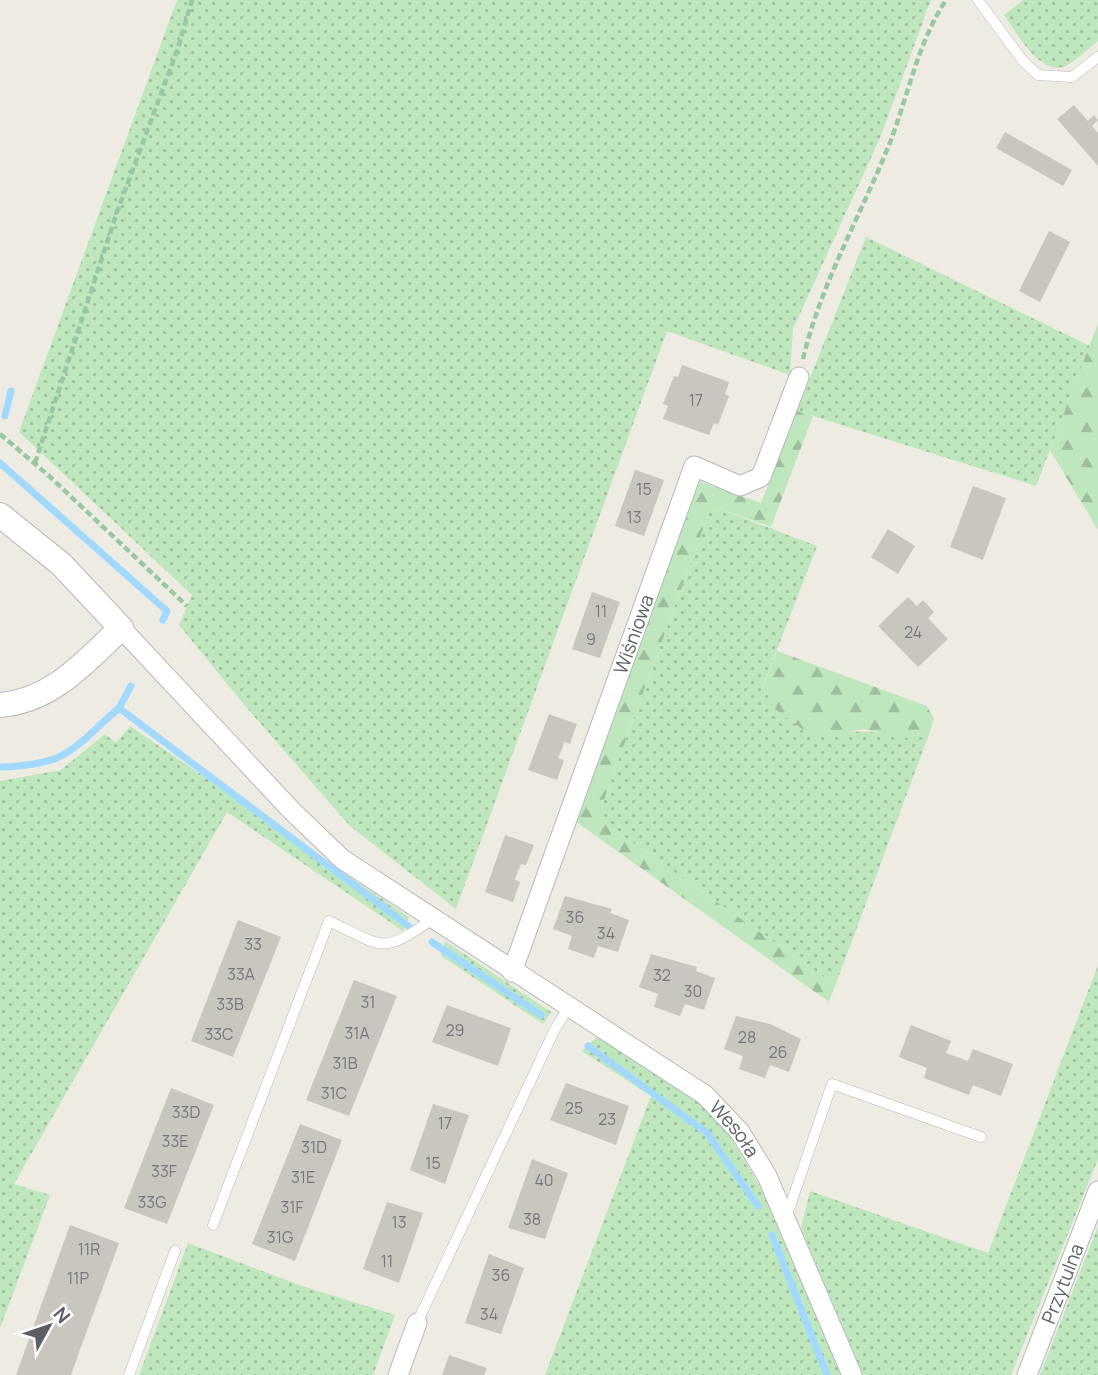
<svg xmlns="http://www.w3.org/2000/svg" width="1098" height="1375" font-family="Manrope,sans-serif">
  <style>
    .grass { fill: url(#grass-dots) }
    .forest { fill: url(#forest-firs) }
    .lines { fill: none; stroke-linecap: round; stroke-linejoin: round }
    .stream { stroke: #a2daff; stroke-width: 7 }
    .building { fill: #c9c6bf }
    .service-casing { stroke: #b5b9bd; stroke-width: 11 }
    .minor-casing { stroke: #b5b9bd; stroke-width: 21 }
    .tertiary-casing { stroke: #b5b9bd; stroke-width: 26 }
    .path { stroke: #96c8a3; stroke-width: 4.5; stroke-dasharray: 7 3.5; stroke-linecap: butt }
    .service { stroke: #fff; stroke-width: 10 }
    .minor { stroke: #fff; stroke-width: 19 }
    .tertiary { stroke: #fff; stroke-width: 24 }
    .labels { text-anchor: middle; stroke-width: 5; stroke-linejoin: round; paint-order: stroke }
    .number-label { font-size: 16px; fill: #76797b }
    .street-label { font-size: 19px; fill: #5b5f64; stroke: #fff }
  </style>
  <defs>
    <pattern id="grass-dots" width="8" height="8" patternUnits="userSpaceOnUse" patternTransform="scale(1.75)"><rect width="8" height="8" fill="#bfe7be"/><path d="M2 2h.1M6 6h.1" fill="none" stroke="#9ebe9e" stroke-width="1.8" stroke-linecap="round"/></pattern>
    <pattern id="forest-firs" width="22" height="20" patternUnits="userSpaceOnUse" patternTransform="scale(1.75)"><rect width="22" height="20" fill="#bfe7be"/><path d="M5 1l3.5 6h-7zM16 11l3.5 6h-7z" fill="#9ebe9e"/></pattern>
  </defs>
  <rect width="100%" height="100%" fill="#eeebe2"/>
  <path class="grass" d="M177,0H931L880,138L793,329L790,375L667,331L456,909L350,826L252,714L179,625L192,595L19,432Z
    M1023,0H1098V41C1088,49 1078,59 1067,65C1041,79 1016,31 1004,15Z
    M866,237L1090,346L1036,486L797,411Z
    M720,509L817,546L763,686L829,736C867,725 890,738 928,737L840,973L828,980L606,824L602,805L709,513Z
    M130,726L409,917L403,931L227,812L14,1184L50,1195L0,1328V781L61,770L105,734L116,743Z
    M445,941L551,1012L543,1024L441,956Z
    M1098,965V1159L1011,1375H863L801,1228L810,1191L988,1253Z
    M599,1035L619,1045L708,1109L725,1128L762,1190L841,1375H545L651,1096L582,1051Z
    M1098,1226V1375H1040Z
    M188,1243L302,1286L395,1315L373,1375H139Z"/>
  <path class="forest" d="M1098,323V530L1050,450Z
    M797,411L813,416L771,527L720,509L709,513L602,805L606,824L828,980L840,973L829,1002L575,821L698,481L761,503Z
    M777,651L927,706L934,719L928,737L900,738L864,729L829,736L806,732L775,709L763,687Z"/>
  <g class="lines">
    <path class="stream" d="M5,416L11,391
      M0,463L167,611L163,620
      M131,686L119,708L415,931
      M0,767C68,765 70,751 119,708
      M432,942L541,1015
      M588,1046L707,1133L758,1206
      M772,1235L827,1375"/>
  </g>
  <path class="building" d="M1074,105L1088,121L1094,115L1098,120L1092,126L1098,133V166L1057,119Z
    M1005,132L1072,170L1063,186L996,148Z
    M1049,231L1070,242L1040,302L1019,291Z
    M682,365L729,382L725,394L729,396L718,425L714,423L709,435L663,419L668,406L663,404L674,376L678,377Z
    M635,470L664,480L644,536L615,526Z
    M973,486L1006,498L983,560L950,547Z
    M888,529L915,546L898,574L871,557Z
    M592,592L620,602L600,658L572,649Z
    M908,597L917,606L923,600L934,612L928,618L948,639L918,667L878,626Z
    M549,714L577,724L570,744L564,742L562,749L558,758L564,760L557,780L528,770Z
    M505,835L534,845L526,865L521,864L518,871L515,880L520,882L513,902L485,892Z
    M565,896L612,909L610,913L629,920L618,952L598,946L594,958L568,949L572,936L553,929Z
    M238,920L281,937L233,1057L191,1041Z
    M651,954L697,967L696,971L715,978L704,1010L685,1004L680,1016L654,1007L658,994L639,987Z
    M354,980L397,996L349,1116L306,1100Z
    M447,1005L511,1028L498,1066L432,1042Z
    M736,1016L770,1024L801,1039L789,1072L770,1065L765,1078L739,1069L743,1056L724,1049Z
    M911,1025L951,1041L946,1053L968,1061L973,1049L1013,1064L1001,1096L973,1085L969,1095L924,1078L927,1068L899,1057Z
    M566,1083L629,1106L616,1145L550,1120Z
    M171,1088L214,1105L167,1224L124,1208Z
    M433,1104L469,1115L445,1184L410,1170Z
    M300,1124L342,1140L295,1261L252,1244Z
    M532,1159L568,1173L545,1239L508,1228Z
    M387,1202L423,1213L399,1283L363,1269Z
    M70,1225L119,1243L77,1358L71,1375H16Z
    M489,1254L524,1268L501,1334L465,1323Z
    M449,1355L487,1368L484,1375H442Z"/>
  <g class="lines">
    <g class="service-casing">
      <path id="service" d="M978,0L1023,61L1038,75L1072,77L1098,57
        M787,1215L832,1084L981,1137
        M213,1225L329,921C385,948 381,955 434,918
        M417,1323L554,1031L568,1008
        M129,1375L175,1251"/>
    </g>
    <g class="minor-casing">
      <g id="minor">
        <path id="s1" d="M121,628L291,810L342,859L705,1095L740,1132L767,1176L852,1375"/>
        <path id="s2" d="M512,972L694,466L740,486L761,477L799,377"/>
        <path d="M398,1375L417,1323"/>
        <path id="s3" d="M1027,1375L1098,1191"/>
      </g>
    </g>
    <g class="tertiary-casing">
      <path id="tertiary" d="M0,515L61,564L121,628C85,662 52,701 0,705"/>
    </g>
    <path class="path" d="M803,359C821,283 860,217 889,145C908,97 917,44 946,0
      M0,434L48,475L187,606
      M35,463L117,212L178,48L192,0"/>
    <use href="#service" class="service"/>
    <use href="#minor" class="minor"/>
    <use href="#tertiary" class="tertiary"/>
  </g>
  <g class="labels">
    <g class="number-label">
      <text x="696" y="406">17</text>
      <text x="644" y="495">15</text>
      <text x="634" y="523">13</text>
      <text x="601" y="617">11</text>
      <text x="913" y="638">24</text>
      <text x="591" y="645">9</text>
      <text x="575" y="923">36</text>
      <text x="606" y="939">34</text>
      <text x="253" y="950">33</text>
      <text x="241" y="980">33A</text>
      <text x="662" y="981">32</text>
      <text x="693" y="997">30</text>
      <text x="368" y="1008">31</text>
      <text x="230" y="1010">33B</text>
      <text x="455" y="1036">29</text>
      <text x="357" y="1039">31A</text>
      <text x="219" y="1040">33C</text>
      <text x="747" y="1043">28</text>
      <text x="778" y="1058">26</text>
      <text x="345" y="1069">31B</text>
      <text x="334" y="1099">31C</text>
      <text x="574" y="1114">25</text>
      <text x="186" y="1118">33D</text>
      <text x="607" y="1125">23</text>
      <text x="445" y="1129">17</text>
      <text x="175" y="1147">33E</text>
      <text x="314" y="1153">31D</text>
      <text x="433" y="1169">15</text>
      <text x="164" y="1177">33F</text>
      <text x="303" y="1183">31E</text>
      <text x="544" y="1186">40</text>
      <text x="152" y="1208">33G</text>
      <text x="292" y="1213">31F</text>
      <text x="532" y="1225">38</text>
      <text x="399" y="1228">13</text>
      <text x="280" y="1243">31G</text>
      <text x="89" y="1255">11R</text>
      <text x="387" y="1267">11</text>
      <text x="501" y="1281">36</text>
      <text x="78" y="1284">11P</text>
      <text x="489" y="1320">34</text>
    </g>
    <g class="street-label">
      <text dy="7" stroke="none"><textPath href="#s2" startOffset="359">Wiśniowa</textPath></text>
      <text dy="7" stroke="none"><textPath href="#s1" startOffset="798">Wesoła</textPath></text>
      <text dy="7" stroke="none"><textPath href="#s3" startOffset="98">Przytulna</textPath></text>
    </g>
  </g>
  <g transform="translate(49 1326) rotate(50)" stroke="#ffffff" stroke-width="5" paint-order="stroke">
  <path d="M0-5L12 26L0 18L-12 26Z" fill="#5b5f64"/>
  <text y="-10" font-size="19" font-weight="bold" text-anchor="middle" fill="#5b5f64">N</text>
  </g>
</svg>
